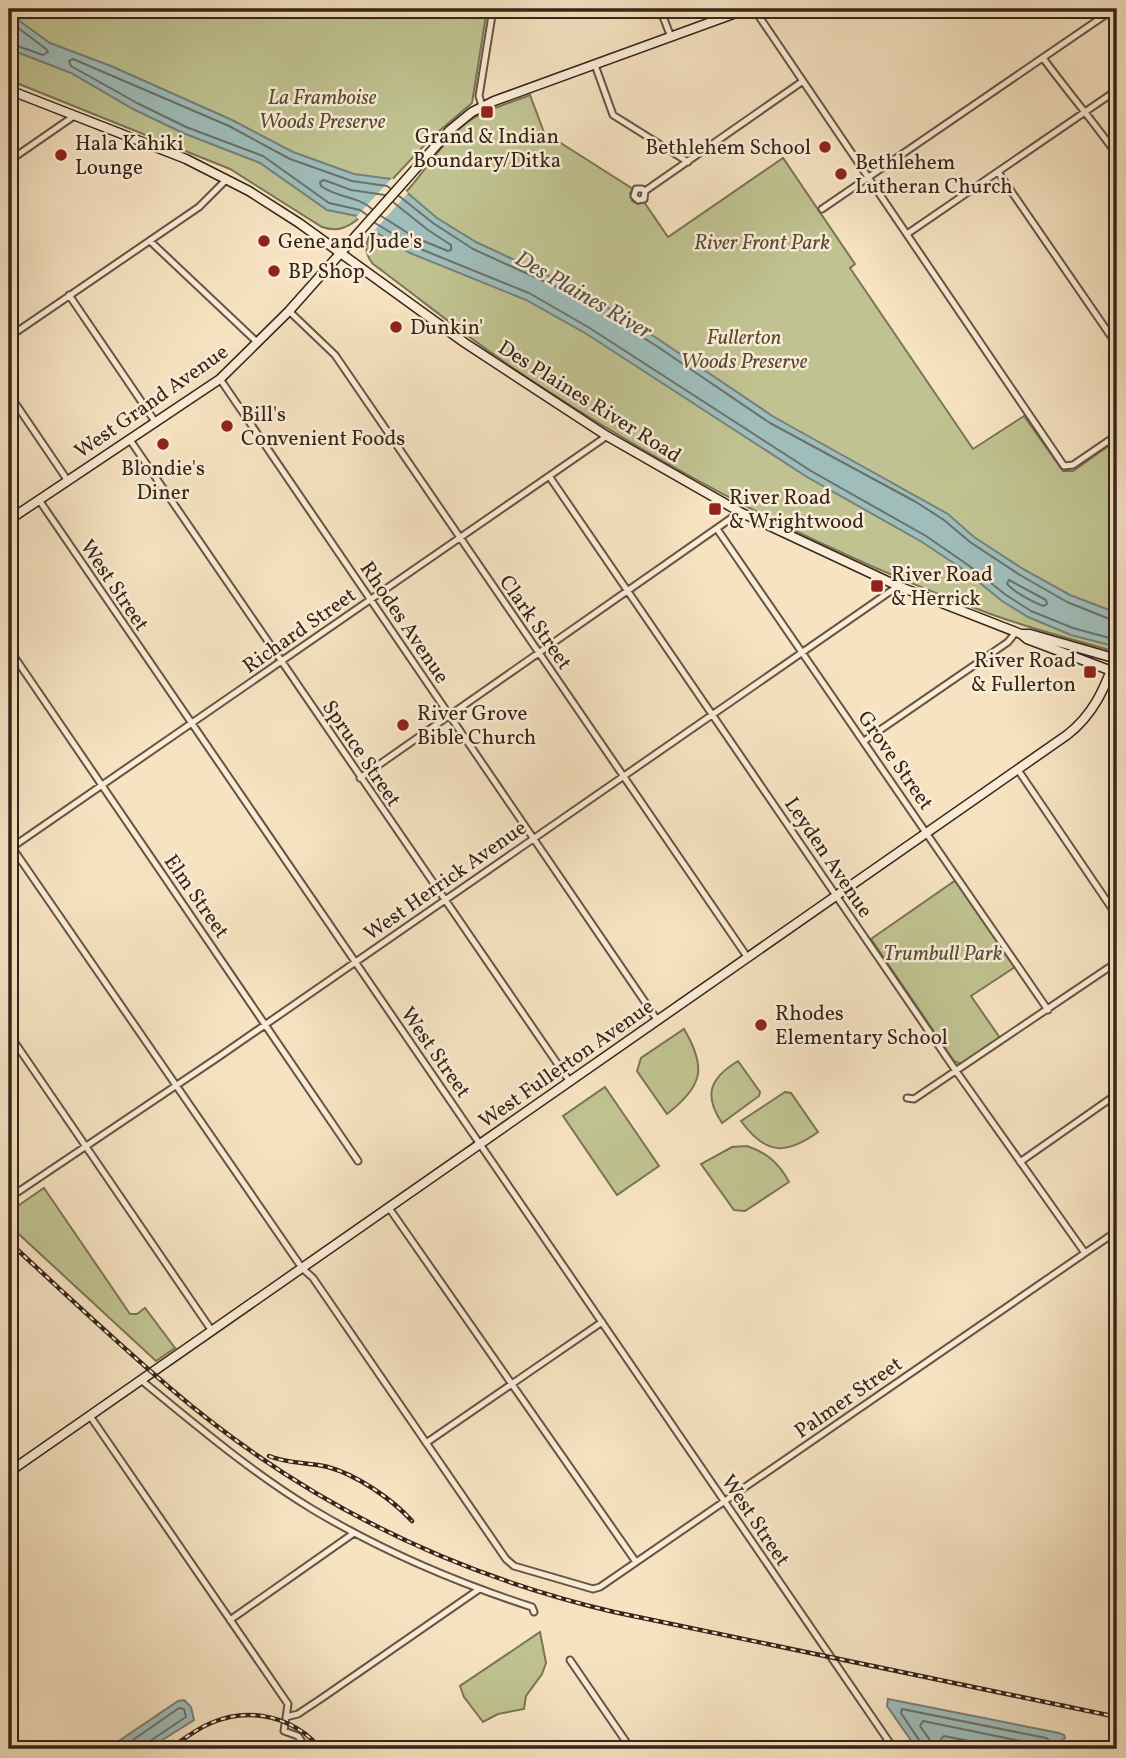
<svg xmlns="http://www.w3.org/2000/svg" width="1126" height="1758" font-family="Vollkorn,serif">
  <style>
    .green { fill: #c0c391; stroke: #7b7455; stroke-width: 2 }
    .water { fill: #9fbdbb; stroke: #75807a; stroke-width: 2 }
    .pier { fill: #f7e3c2 }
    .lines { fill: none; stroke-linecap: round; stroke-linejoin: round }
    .shore { stroke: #6a716a; stroke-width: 2 }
    .street-casing { stroke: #665443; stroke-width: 9 }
    .secondary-casing { stroke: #362519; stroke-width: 11 }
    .street { stroke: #faedd7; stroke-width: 5 }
    .secondary { stroke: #faedd7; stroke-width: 8 }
    .rail-casing { stroke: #362519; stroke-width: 4.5 }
    .rail { stroke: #faedd7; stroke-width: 2; stroke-dasharray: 5; stroke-linecap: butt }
    .poi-dot { fill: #8f2418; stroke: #faedd7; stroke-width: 2.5 }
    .labels { text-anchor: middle; stroke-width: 5; stroke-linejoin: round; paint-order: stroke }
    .park-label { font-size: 21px; font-style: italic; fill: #584c37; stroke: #faedd7 }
    .poi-label { font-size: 21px; fill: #362519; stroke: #faedd7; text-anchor: start }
    .street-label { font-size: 21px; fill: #362519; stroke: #faedd7 }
    .water-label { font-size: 23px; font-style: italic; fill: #56534a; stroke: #faedd7 }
  </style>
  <rect width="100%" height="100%" fill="#f7e3c2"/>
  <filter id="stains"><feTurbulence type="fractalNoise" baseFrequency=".00286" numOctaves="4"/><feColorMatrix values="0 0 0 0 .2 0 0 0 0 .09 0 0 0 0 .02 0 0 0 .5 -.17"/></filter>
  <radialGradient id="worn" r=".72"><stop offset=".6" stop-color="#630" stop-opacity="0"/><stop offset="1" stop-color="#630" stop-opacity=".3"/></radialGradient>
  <path class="green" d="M9,9H487L472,103L431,138L357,217L358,219C347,228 337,232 322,227L230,169L9,80Z
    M530,95L548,143L556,140L633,189L630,193L632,201L638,204L644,202L668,237L783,158L855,264L850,268L973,449L1024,416L1063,471H1073L1117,440V652C1073,640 1028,628 985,612C818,550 657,465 510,366C463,334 419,298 373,264C351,239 389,213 408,194L406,192C427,169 444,139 469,121C487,109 510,103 530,95Z
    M956,880L1015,967L971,996L1000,1038L961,1064L954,1061L871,939Z
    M684,1029C707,1068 703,1086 667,1114L637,1071L641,1058Z
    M738,1061L760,1092L759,1096L722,1123C703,1095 710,1078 738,1061Z
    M605,1087L659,1166L617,1195L563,1116Z
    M785,1092L791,1093L818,1132C785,1156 765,1154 741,1121Z
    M747,1146C767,1153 779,1163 789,1182L745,1211L734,1210L701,1164L732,1147Z
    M44,1188L130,1314H137L145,1308L175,1348L156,1361L9,1225V1212Z
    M540,1632L546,1663L542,1674L526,1696L524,1709L498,1714L483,1722L464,1697L460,1686Z"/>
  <path class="water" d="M9,9L21,22L50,43L111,66L232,120L293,152L354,174L391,179L437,218L476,242L579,290L658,339L774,417L948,514L974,537L1023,569L1070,595L1117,613V647L1071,635L1028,617L1002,601L964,570L922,542L807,477L585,333L526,300L410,253L374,231L357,216L327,210L260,163L183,133L133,109L71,73L9,49Z
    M888,1699L1059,1733L1064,1735L1065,1738L1050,1749H917L887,1706Z
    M184,1700L191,1707L194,1720L148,1749H107L178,1701Z"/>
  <path class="pier" d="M392,178L408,193L373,232L356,217Z"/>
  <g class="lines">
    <path class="shore" d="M9,18L17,27L46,49L48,52L43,55L9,43
      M399,196L433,223L473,249L576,296L655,345L770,423L916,502L944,520L970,542L1020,575L1067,602L1107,618L1117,620
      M372,209C358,196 337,198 321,186L320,182L324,180L351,190L385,195
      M367,215L360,210L329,203L263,156L186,127L137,103L71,66L69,61L73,59L229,126L290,159L352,181L387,186L390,188
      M381,216L416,238L448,251L451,250V245L428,230L393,202
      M375,223L413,246L529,293L588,327L811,471L926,536L968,565L1006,595L1031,611L1073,628L1117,640
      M1009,580L1046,600L1047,604L1043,606C1031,601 1017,594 1007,584Z
      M120,1749L179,1708L184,1709L186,1717L150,1741L147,1749
      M922,1749L921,1743L901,1713L902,1709L1046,1738L1049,1740L1047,1749
      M931,1749L930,1740L920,1726L923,1721L1035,1744L1038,1749
      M942,1749L941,1739L944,1736L1008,1749"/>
    <g class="street-casing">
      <path id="street" d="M660,9L671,37
        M754,9L1064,466L1073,465L1117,435
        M1043,58C1067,91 1094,122 1117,155
        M595,65L613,115L688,162
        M482,106L479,96L493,9
        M9,161L74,116
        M998,172L1117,345
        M645,191L642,189H636L634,196L638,200L644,199L645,191L803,81
        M822,209L1114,9
        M907,234L1117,90
        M150,241L258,343
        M69,295L156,423
        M289,311L335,355L748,958
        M9,337L199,207L227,179
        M220,379L658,1021
        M9,394L68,481
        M130,440L570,1082
        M549,476L956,1071L1085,1253
        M39,500L894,1749
        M717,529L1048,1010
        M9,649L358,1161
        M864,741L1008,642L1016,632
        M1018,770L1117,916
        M360,778L740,512
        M9,843L302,1268L313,1278L506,1559L514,1566L593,1589L600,1587L1117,1231
        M11,848L607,436
        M9,1034L212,1331
        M907,1098L914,1099L1117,962
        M1020,1162L1117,1094
        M9,1198L220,1056L898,586
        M389,1208L636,1562
        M141,1380C196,1425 251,1472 312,1509C382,1551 455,1582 532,1607L534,1612
        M90,1416L288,1704L284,1731L298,1736L307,1749
        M426,1443L602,1322
        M230,1620L354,1533
        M570,1660L631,1749
        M286,1717L298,1714L322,1698L478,1590"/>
    </g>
    <g class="secondary-casing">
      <path id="secondary" d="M9,90L186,159L249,191L299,223L465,343L607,436L740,512L898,586L1021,634L1027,639L1117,673
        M9,520L220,379L289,311L450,130L472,112L494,101L747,9
        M1021,634H1030L1117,659
        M9,1472L1067,735C1094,714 1104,689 1116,658"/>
    </g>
    <use href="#street" class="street"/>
    <use href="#secondary" class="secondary"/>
    <g class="rail-casing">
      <path id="rail" d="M9,1242C62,1291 115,1341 170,1388C299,1499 448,1573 614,1612L1117,1717
        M269,1456C288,1464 309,1462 328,1467C357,1475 392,1499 412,1521
        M169,1749C183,1740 196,1729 211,1723C250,1706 294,1717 321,1749"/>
    </g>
    <use href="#rail" class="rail"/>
  </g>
  <g class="poi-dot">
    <rect x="480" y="105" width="14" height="14" rx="3.5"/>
    <circle cx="825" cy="147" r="7"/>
    <circle cx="61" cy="155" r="7"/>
    <circle cx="841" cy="174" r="7"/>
    <circle cx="264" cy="241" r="7"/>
    <circle cx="274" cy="271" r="7"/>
    <circle cx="396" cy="327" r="7"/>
    <circle cx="227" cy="426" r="7"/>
    <circle cx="163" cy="444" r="7"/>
    <rect x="708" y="502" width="14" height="14" rx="3.5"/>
    <rect x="870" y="579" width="14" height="14" rx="3.5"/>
    <rect x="1083" y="665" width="14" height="14" rx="3.5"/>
    <circle cx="403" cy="725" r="7"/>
    <circle cx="761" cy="1025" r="7"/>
  </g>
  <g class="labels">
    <g class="park-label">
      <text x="322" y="104">La Framboise<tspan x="322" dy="24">Woods Preserve</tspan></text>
      <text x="762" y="249">River Front Park</text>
      <text x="744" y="344">Fullerton<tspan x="744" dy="24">Woods Preserve</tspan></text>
      <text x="943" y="960">Trumbull Park</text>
    </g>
    <g class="poi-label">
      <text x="487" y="143" text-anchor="middle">Grand &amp; Indian<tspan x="487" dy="24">Boundary/Ditka</tspan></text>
      <text x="75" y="150">Hala Kahiki<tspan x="75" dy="24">Lounge</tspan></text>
      <text x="811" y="154" text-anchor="end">Bethlehem School</text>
      <text x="855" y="169">Bethlehem<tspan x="855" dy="24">Lutheran Church</tspan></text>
      <text x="278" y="248">Gene and Jude's</text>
      <text x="288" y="278">BP Shop</text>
      <text x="410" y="334">Dunkin'</text>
      <text x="241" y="421">Bill's<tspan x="241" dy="24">Convenient Foods</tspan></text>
      <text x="163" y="475" text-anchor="middle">Blondie's<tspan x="163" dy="24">Diner</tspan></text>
      <text x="729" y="504">River Road<tspan x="729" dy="24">&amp; Wrightwood</tspan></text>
      <text x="891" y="581">River Road<tspan x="891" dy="24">&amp; Herrick</tspan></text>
      <text x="1076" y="667" text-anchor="end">River Road<tspan x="1076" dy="24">&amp; Fullerton</tspan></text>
      <text x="417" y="720">River Grove<tspan x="417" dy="24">Bible Church</tspan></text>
      <text x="775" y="1020">Rhodes<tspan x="775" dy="24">Elementary School</tspan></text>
    </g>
    <g class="street-label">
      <text transform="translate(151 401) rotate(-35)" y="7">West Grand Avenue</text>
      <text transform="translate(590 401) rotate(32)" y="7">Des Plaines River Road</text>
      <text transform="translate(115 585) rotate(56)" y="7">West Street</text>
      <text transform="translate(405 622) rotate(56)" y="7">Rhodes Avenue</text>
      <text transform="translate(536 622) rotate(55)" y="7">Clark Street</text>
      <text transform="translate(299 630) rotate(-35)" y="7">Richard Street</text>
      <text transform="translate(362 753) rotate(56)" y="7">Spruce Street</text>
      <text transform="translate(896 760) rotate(55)" y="7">Grove Street</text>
      <text transform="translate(829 857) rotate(56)" y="7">Leyden Avenue</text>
      <text transform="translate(445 880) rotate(-35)" y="7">West Herrick Avenue</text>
      <text transform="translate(197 896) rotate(55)" y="7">Elm Street</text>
      <text transform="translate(436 1052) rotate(55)" y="7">West Street</text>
      <text transform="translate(566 1063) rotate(-35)" y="7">West Fullerton Avenue</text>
      <text transform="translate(848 1397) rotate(-35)" y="7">Palmer Street</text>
      <text transform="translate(756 1520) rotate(56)" y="7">West Street</text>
    </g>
    <g class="water-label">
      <text transform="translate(584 294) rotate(30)" y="8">Des Plaines River</text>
    </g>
  </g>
  <rect width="1126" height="1758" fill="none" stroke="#f7e3c2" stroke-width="35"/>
  <rect x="10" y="10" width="1105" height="1737" fill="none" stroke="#362519" stroke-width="3.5"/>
  <rect x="18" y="18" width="1091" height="1723" fill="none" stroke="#362519" stroke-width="2"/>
  <rect width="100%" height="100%" filter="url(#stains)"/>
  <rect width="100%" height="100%" fill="url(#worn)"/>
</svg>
